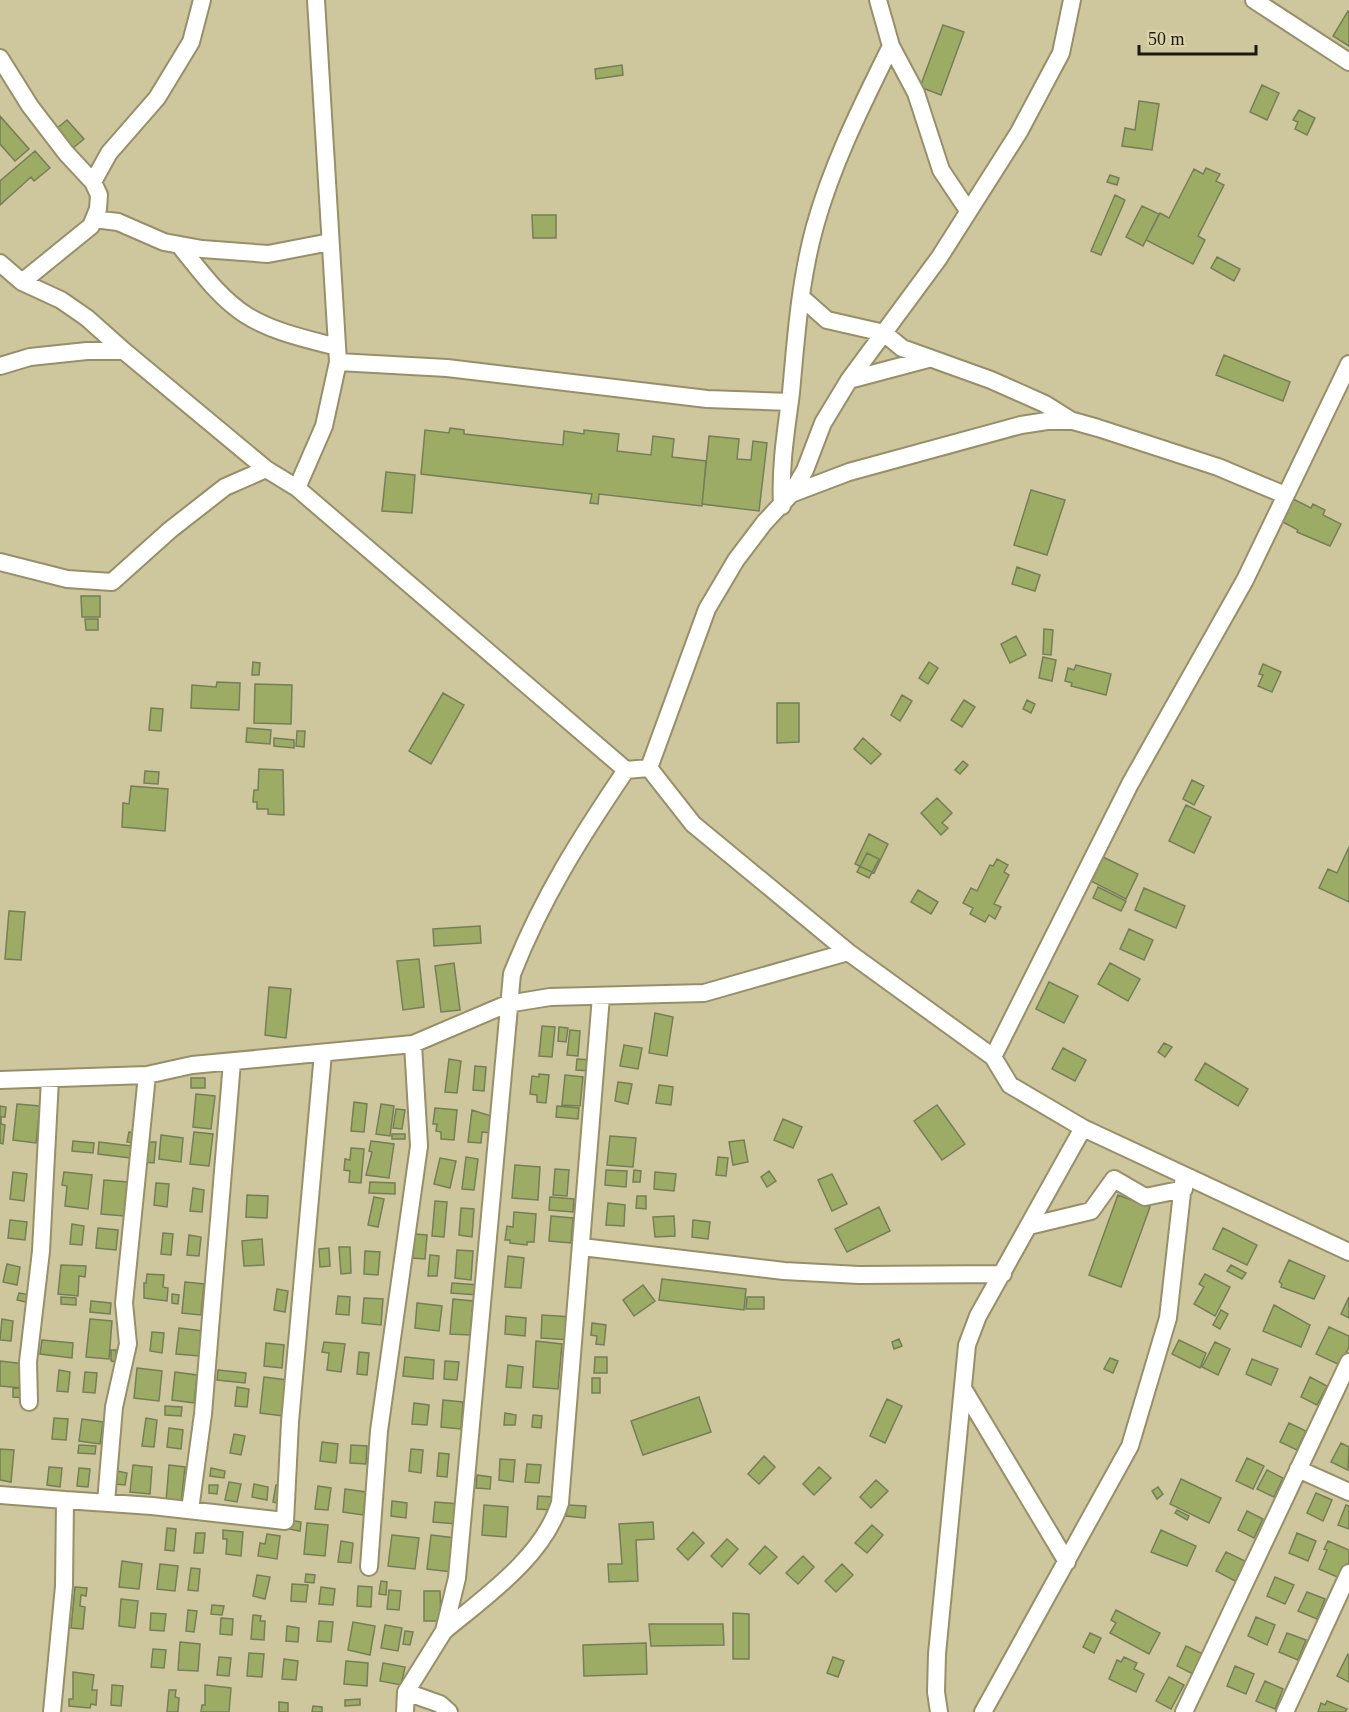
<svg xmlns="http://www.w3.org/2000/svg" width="1349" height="1712" font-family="'Times New Roman',serif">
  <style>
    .building { fill: #9dac64; stroke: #757e58; stroke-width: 1.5 }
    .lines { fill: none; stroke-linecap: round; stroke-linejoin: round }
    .minor-casing { stroke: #978f68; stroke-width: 20 }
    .minor { stroke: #fff; stroke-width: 16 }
  </style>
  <rect width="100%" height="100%" fill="#cec69c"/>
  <path class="building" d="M1348,11H1349V46L1333,36Z
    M943,25L964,32L941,95L920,87Z
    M622,65L623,75L596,79L595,69Z
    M1262,85L1279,93L1267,120L1250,112Z
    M1139,101L1159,104L1152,150L1122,146L1125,128L1135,130Z
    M1299,110L1315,118L1307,135L1295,129L1298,122L1293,120Z
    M0,116L29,149L15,161L0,144Z
    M67,120L84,139L73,148L56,129Z
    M35,151L50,168L34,181L31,177L0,205V181Z
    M1206,168L1220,174L1216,181L1224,185L1198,236L1205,240L1193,264L1146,240L1160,213L1169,218L1194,169L1203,174Z
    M1110,175L1119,178L1117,185L1107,182Z
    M1115,195L1125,200L1101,255L1091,251Z
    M1142,206L1159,214L1143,246L1126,237Z
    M532,215H556V238H533Z
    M1217,257L1240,269L1234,281L1211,268Z
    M1224,355L1290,382L1283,401L1216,375Z
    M450,428L464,430V434L563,445L564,431L584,434V430L619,434L617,451L651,455L653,436L674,439L672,457L706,461L702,506L599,494L598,504L590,503L592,494L421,474L425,430L449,433Z
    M709,436L739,439L737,459L751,460L753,441L767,443L759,511L702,504Z
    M386,472L415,475L412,513L382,511Z
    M1031,490L1065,500L1047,555L1014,545Z
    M1293,499L1311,508L1313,504L1325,510L1323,515L1341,524L1330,546L1297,532L1298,530L1281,521Z
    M1017,567L1040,575L1035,591L1012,584Z
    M81,596H100V617H82Z
    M85,619H98V630H86Z
    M1044,629L1053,630L1051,655L1043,654Z
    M1016,636L1026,655L1010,663L1001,644Z
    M1043,657L1056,660L1052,681L1039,678Z
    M253,662L260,663L259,675H252Z
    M929,662L938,668L928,684L919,678Z
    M1263,664L1281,672L1272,692L1258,686L1263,675L1259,674Z
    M1076,665L1111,674L1106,695L1071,686L1072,683L1065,681L1068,668L1074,670Z
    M217,682L240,683L239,710L191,708L192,685L216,687Z
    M255,684L292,685L291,724L254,723Z
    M443,693L464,705L431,764L409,751Z
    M902,695L912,701L900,721L891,715Z
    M964,700L975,707L962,727L951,720Z
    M1027,700L1035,704L1031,713L1023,709Z
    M777,703H799V742L777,743Z
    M151,708L163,709L161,731L149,730Z
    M247,728L271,730L270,744L246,742Z
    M297,731H305L304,747L296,746Z
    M274,738L294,740V748L274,746Z
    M863,738L881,754L871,764L854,749Z
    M963,761L968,765L960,774L955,770Z
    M259,769L283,770L284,815L268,814V809H257V802H253L254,790H258Z
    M145,771L159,772L158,784L144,783Z
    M1192,780L1204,786L1194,805L1183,799Z
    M131,786L168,789L165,831L122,827L123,803L129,804Z
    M937,798L952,813L942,823L948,828L941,835L921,813Z
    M1186,805L1211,817L1194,853L1169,841Z
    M869,834L888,844L874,873L855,864Z
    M1349,847V902L1319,888L1328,869L1337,873Z
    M867,853L879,859L869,878L857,872Z
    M1099,855L1138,874L1126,899L1087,879Z
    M997,859L1008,865L1004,872L1009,875L994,904L1001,907L995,919L989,915L985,922L970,914L973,908L963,903L971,888L977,891L990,865L993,866Z
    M1098,887L1126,901L1121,911L1093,898Z
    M1144,888L1185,906L1176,928L1135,910Z
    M918,890L938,902L931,914L911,902Z
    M9,911L25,912L21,960L5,959Z
    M480,926L481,943L434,946L433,929Z
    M1129,929L1153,940L1144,960L1120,949Z
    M419,959L424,1007L403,1010L397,961Z
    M454,963L460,1010L441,1012L435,966Z
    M1110,963L1140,979L1128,1001L1098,984Z
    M1049,982L1078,996L1064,1023L1036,1009Z
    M269,987L291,989L286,1038L265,1035Z
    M655,1013L673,1017L667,1056L649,1053Z
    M542,1026L555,1027L552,1057L539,1056Z
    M559,1027L568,1028L566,1042L558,1041Z
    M570,1030L580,1031L578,1056L567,1055Z
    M1164,1043L1172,1047L1165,1057L1158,1052Z
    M624,1045L642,1048L638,1069L620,1066Z
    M1063,1048L1086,1060L1075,1081L1052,1069Z
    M449,1059L461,1061L457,1093L445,1092Z
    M577,1059L591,1060L590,1071L576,1070Z
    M1205,1063L1248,1089L1238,1106L1195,1080Z
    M475,1066L486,1067L484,1091L473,1090Z
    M539,1074L549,1075L546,1103L537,1102V1095L530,1094L532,1076L539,1077Z
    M565,1075L583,1077L580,1106L562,1105Z
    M191,1078H205V1088H191Z
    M618,1082L632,1084L628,1104L615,1101Z
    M659,1085L673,1087L671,1105L656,1103Z
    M196,1094L215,1096L211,1129L193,1127Z
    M354,1102L367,1104L364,1132L351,1131Z
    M17,1104L40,1106L36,1143L13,1140Z
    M381,1104L394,1106L390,1136L376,1134Z
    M937,1105L965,1144L942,1160L914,1121Z
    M0,1106L6,1107L5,1117H1V1124L5,1125L3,1144L0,1143Z
    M557,1106L579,1108L578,1119L556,1117Z
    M435,1108L457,1110L454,1140L441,1139V1132L436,1131L437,1124H433Z
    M396,1109L405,1110L402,1129L393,1128Z
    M472,1110L494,1117L492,1133L482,1132L481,1143L468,1142Z
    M783,1119L802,1127L793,1148L774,1140Z
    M129,1132L134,1133L133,1143L127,1142Z
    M194,1132L213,1134L209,1166L190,1164Z
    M392,1134H405V1139H392Z
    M161,1135L183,1138L181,1162L159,1159Z
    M610,1136L636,1138L633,1167L607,1165Z
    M744,1140L748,1162L733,1165L729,1142Z
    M73,1141L94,1143L93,1153L72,1151Z
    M371,1141L394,1144L389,1178L366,1175L372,1152L369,1151Z
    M99,1142L131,1146L130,1158L98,1154Z
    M145,1142H156L154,1163L144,1162Z
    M351,1148L364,1149L361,1183L349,1182L350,1171L344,1170L345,1159L350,1160Z
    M466,1157L478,1159L474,1190L462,1189Z
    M718,1157L728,1158L726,1176L716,1175Z
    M440,1158L456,1161L450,1188L434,1184Z
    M515,1165L540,1167L538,1200L512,1198Z
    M555,1169L569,1170L567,1196L553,1195Z
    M606,1170L627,1171L626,1187L605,1185Z
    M634,1170L641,1171L640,1182H633Z
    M769,1171L776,1181L767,1187L761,1177Z
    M13,1172L27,1174L24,1201L10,1199Z
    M64,1172L92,1175L88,1209L65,1206L67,1186L62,1185Z
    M655,1172L676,1174L674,1191L654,1189Z
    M832,1174L847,1204L832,1211L818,1180Z
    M104,1180L127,1182L124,1216L101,1214Z
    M370,1182L395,1183V1194L369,1193Z
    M156,1183L169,1184L167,1207L154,1205Z
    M193,1188L204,1190L202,1212L190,1211Z
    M247,1195L268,1196L267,1218L246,1217Z
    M1118,1195L1150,1207L1121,1287L1089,1275Z
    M637,1196H646V1209L636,1208Z
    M374,1197L384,1199L378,1227L368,1225Z
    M550,1197L574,1199L573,1212L549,1210Z
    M435,1201L447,1202L444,1237L432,1236Z
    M608,1203L625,1205L624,1226L606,1225Z
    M879,1207L890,1231L847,1252L835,1229Z
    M461,1208L474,1209L472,1237L459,1235Z
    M514,1212L536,1214L534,1242H527V1245L510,1243V1240H505L507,1226L513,1227Z
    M551,1216L573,1218L571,1243L549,1241Z
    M674,1216L675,1236L655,1237L653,1217Z
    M10,1220L27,1222L25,1240L8,1238Z
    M693,1220L710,1222L708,1239L692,1237Z
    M72,1224L84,1226L82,1245L70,1244Z
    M98,1228L118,1230L116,1250L96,1248Z
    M1223,1228L1257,1245L1247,1265L1213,1249Z
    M163,1233L173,1234L171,1255L161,1254Z
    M415,1234L427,1235L425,1259L413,1258Z
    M189,1235L201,1237L199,1256L187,1255Z
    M262,1239L264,1265L244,1266L242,1241Z
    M339,1247H350L351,1273L341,1274Z
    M329,1248L330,1266L320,1267L319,1249Z
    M457,1250L473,1251L471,1280L455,1278Z
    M365,1251L380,1252L378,1275L364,1274Z
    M430,1255L439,1256L437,1276H428Z
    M508,1256L524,1258L521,1288L505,1287Z
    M1289,1260L1325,1276L1314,1299L1281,1287L1282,1284L1279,1282Z
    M7,1264L20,1267L17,1285L3,1282Z
    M61,1265L86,1266L85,1277L79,1276L78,1296L58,1294Z
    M1231,1265L1246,1273L1242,1279L1227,1271Z
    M147,1274L164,1275L163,1287L168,1288L167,1301L144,1298V1283H146Z
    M1205,1274L1230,1287L1215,1316L1194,1304L1204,1287L1199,1284Z
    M662,1279L746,1289L744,1310L659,1300Z
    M185,1282L204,1284L201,1315L182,1313Z
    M452,1283L479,1285L478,1295L451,1293Z
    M643,1285L655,1301L634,1316L623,1300Z
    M277,1289L288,1291L285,1312L274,1310Z
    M19,1293L31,1295L30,1303L17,1300Z
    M172,1294L179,1295L178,1304L172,1303Z
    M338,1296L350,1297L349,1315L336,1314Z
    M61,1297L76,1298V1305L61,1304Z
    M747,1297H764V1309H746Z
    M1349,1297V1318L1341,1314Z
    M364,1298L383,1299L381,1325L362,1323Z
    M453,1299L473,1301L470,1335L450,1334Z
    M91,1301L111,1303L110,1314L90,1312Z
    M417,1303L442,1306L439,1331L415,1328Z
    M1274,1305L1310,1325L1301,1347L1263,1331Z
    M1221,1310L1228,1314L1220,1329L1213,1325Z
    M542,1315L572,1317L570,1340L541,1338Z
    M506,1316L526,1318L525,1336L505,1334Z
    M2,1319L13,1321L11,1341L0,1340Z
    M90,1319L112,1321L109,1359L86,1357Z
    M592,1323L606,1325L604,1345L596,1344L597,1336L591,1335Z
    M1329,1327L1349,1336V1347L1340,1365L1316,1354Z
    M179,1328L203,1331L200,1356L176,1354Z
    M152,1332L164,1333L162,1353L150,1351Z
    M899,1339L902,1346L894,1349L892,1342Z
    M42,1340L73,1343L72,1358L40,1354Z
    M1179,1340L1206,1353L1200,1368L1172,1354Z
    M536,1341L562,1344L558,1389L533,1387Z
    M324,1342L345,1344L341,1372L327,1370L329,1353L322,1352Z
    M1215,1342L1230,1349L1218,1375L1202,1367Z
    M266,1343L284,1345L282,1368L264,1366Z
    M111,1350H116V1362L111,1361Z
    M359,1352L369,1353L367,1375L357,1374Z
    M405,1357L434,1360L433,1379L403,1376Z
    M595,1357H607V1373H594Z
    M1110,1358L1118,1361L1113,1373L1104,1369Z
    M1252,1359L1278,1369L1271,1385L1246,1374Z
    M0,1361L25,1364L22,1388L0,1386Z
    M445,1361L459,1362L457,1380L444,1379Z
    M508,1365L523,1367L521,1388L506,1387Z
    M137,1368L162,1371L159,1401L134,1398Z
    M59,1370L70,1372L68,1392L57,1391Z
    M218,1370L246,1373L245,1383L217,1380Z
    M85,1372L97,1373L95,1393L83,1392Z
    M175,1372L197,1375L194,1403L172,1400Z
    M264,1377L287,1380L283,1416L260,1413Z
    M1310,1377L1327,1386L1317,1405L1301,1397Z
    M592,1378H600V1393H592Z
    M237,1387L249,1389L247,1407L235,1406Z
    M13,1388L27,1389V1398L13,1397Z
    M699,1397L711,1432L643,1455L631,1421Z
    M887,1399L902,1406L885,1443L870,1436Z
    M443,1400L463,1402L461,1429L441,1427Z
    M414,1403L429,1405L427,1425L412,1424Z
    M165,1406L182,1407L181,1416L165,1415Z
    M505,1413L516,1415L515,1425H504Z
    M533,1415L542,1416L541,1428L532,1427Z
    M54,1418L68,1419L66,1440L52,1439Z
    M146,1418L157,1420L154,1447L142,1446Z
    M82,1419L103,1422L100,1444L79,1441Z
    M1289,1423L1306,1431L1297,1450L1280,1442Z
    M169,1428L183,1430L181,1449L167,1447Z
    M234,1434L245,1436L241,1455L230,1453Z
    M322,1442L338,1444L336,1463L320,1461Z
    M1341,1443L1349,1447L1348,1470L1331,1462Z
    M79,1445L96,1446L95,1454L78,1453Z
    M351,1445L367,1446L366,1464L350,1463Z
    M0,1449L14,1450L11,1482L0,1480Z
    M411,1449L423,1450L421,1473L409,1471Z
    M439,1453L449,1454L447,1477L437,1476Z
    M764,1456L775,1467L759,1484L748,1474Z
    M1247,1458L1264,1466L1253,1489L1236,1481Z
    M500,1459L515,1460L513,1482L499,1480Z
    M527,1464L541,1465L539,1483L525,1482Z
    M133,1465L152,1467L150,1494L130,1492Z
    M169,1465L185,1467L181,1503L166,1502Z
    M49,1467L62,1468L60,1487L47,1485Z
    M819,1467L831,1478L814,1495L803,1484Z
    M79,1468L90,1469L88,1487L77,1486Z
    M211,1468L225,1471L224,1478L210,1476Z
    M1267,1470L1283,1478L1274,1497L1257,1489Z
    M117,1471L127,1473L125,1485L115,1484Z
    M477,1475L491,1477L490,1489L476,1488Z
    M1181,1479L1221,1498L1209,1523L1170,1504Z
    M876,1480L888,1491L871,1508L860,1497Z
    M229,1482L241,1484L237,1502L225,1500Z
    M254,1484L268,1487L267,1500L252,1497Z
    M209,1485H218L217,1494L209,1493Z
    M276,1485L285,1486L282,1504L273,1502Z
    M318,1486L331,1488L328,1510L315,1509Z
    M1158,1487L1163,1494L1157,1499L1152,1491Z
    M345,1489L366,1492L363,1515L343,1512Z
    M1316,1493L1332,1500L1323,1521L1307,1513Z
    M538,1496L554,1497L553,1510L537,1509Z
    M392,1501L407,1503L406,1518L391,1516Z
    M435,1502L460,1504L458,1524L433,1522Z
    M484,1505L508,1507L506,1537L482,1535Z
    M567,1505L586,1506L585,1518L566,1516Z
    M1346,1505L1349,1506V1529L1338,1525Z
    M1177,1510L1189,1516L1187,1520L1175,1513Z
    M1247,1511L1263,1519L1254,1538L1238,1530Z
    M290,1520L301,1522L300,1531L289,1529Z
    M653,1522L654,1539L636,1540L638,1581L609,1582L608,1564H622L619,1524Z
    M307,1523L328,1525L325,1556L304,1554Z
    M872,1525L883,1535L867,1553L855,1543Z
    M167,1528L176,1529L174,1551L165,1550Z
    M223,1530L243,1532L241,1556L226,1554L227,1539H223Z
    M1161,1530L1196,1546L1187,1566L1151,1552Z
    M693,1532L704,1543L688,1560L677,1549Z
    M196,1533H205L203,1553H194Z
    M1297,1533L1316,1541L1308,1561L1289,1553Z
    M267,1534L280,1536L277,1559L258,1556L260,1543L265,1544Z
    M392,1535L419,1538L415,1569L388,1566Z
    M431,1535L456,1538L452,1572L427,1569Z
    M727,1539L738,1549L722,1567L711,1556Z
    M341,1541L353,1543L351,1563L338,1562Z
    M1328,1541L1349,1550V1562L1342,1579L1319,1569L1327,1550L1324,1549Z
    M765,1546L777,1557L760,1574L749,1564Z
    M1226,1552L1247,1562L1237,1582L1216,1571Z
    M803,1556L814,1567L798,1584L786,1573Z
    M122,1561L142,1564L139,1589L119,1587Z
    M160,1564L178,1566L175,1591L157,1589Z
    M842,1564L853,1575L836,1592L825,1581Z
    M191,1568L200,1569L198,1591L188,1590Z
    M306,1574L315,1575L314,1583L305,1582Z
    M257,1575L270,1577L265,1599L253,1596Z
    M1275,1577L1294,1585L1285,1604L1267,1596Z
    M381,1581L387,1582L386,1595L379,1594Z
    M292,1584L308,1585L306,1602L291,1601Z
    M358,1586L372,1587L371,1607L357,1606Z
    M75,1587L87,1588L86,1596L81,1595L80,1606L85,1607L83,1629L71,1628Z
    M321,1587L335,1589L333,1605L319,1604Z
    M389,1590L401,1591L399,1610L387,1609Z
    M424,1591H440L441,1621H424Z
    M1307,1592L1325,1599L1317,1619L1298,1611Z
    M121,1599L138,1601L135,1628L119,1626Z
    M212,1605L224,1606L222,1615L211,1614Z
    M188,1610L197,1611L194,1632L186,1631Z
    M1116,1610L1160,1633L1149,1654L1110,1633L1116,1623L1111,1620Z
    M151,1613L166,1614L164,1631L150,1630Z
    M733,1613L749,1614V1659H733Z
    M253,1615L261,1616L260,1621H265L264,1640L251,1639Z
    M1256,1617L1275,1625L1267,1645L1248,1636Z
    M221,1618L233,1619L232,1635L220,1634Z
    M319,1621L333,1622L331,1642L317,1641Z
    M353,1622L375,1626L370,1655L348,1650Z
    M649,1624H723L724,1645L651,1646Z
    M385,1625L402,1628L398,1651L381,1648Z
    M287,1626L299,1628L298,1642L286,1641Z
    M405,1631L413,1632L410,1645L403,1644Z
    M1090,1633L1101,1638L1094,1653L1083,1647Z
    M1287,1633L1306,1640L1298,1660L1279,1652Z
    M180,1642L200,1644L198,1671L178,1670Z
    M646,1643L647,1674L584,1676L583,1645Z
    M1186,1646L1203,1654L1193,1674L1177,1666Z
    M153,1649L166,1650L164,1668L151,1667Z
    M249,1653L264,1654L262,1677L247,1676Z
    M1348,1654L1349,1655V1682L1337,1676Z
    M219,1657L231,1658L229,1676L217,1675Z
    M833,1657L844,1661L838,1677L827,1673Z
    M1124,1657L1137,1663L1134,1669L1144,1674L1136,1692L1109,1679L1117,1660L1121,1662Z
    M284,1659L298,1661L296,1680L282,1679Z
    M346,1661L368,1663L367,1686L344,1684Z
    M383,1663L405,1667L401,1685L380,1681Z
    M1235,1666L1254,1674L1246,1694L1227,1686Z
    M73,1672L94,1675L92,1690H97L96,1705L91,1704L90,1708L69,1706V1699H73Z
    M1169,1677L1184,1685L1171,1709L1156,1701Z
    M1265,1681L1283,1689L1275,1709L1256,1701Z
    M112,1685L123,1686L121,1706L111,1705Z
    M205,1685L231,1688L229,1712H201L202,1705H205Z
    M169,1690H176L175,1697L179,1698L178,1712H167Z
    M360,1699V1705L345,1706V1700Z
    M1327,1701L1347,1709L1345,1712H1318L1321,1703L1325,1705Z
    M279,1702L288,1703V1712H279Z
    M313,1706L322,1707V1712H312Z"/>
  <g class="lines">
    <g class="minor-casing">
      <path id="minor" d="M878,0L891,46L916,93L941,170L967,209
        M1254,0L1349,62
        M0,58L30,106L66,153L93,182L99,195L98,209L91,226L22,282
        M93,182L109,153L157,98L191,42L202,0
        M94,219L118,222L164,242L202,249L268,254L330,242
        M179,245C199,269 219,298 246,315C273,332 307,339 337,347
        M0,263L22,282L61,300L87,318L124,351
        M801,297L827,320L884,333L902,348L991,380L1045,404L1072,421
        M338,362L447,368L707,399L790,402
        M0,366L30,357L87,351H124L266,469L297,488L626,770L649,768L693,824L848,952L993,1057L1010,1085L1083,1128L1349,1252
        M849,380L928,359
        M297,488L324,426L338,362L316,0
        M791,494L849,472L1021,425L1047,421H1073L1098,428L1218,467L1285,495
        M782,506C780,466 786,431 791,393C796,337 800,280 815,226C833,162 862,105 891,46
        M0,562L67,579L112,582L170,530L225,487L266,469
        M649,768L707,609L736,560L764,523L791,494L805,470L823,423L849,380L939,258L1019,132L1061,53L1072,0
        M993,1057L1130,784L1245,580L1349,364
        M0,1080L147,1075L192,1065L413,1044L507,1004L550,997L704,993L848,952
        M1029,1226L1091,1211L1114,1179L1145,1197L1184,1189
        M582,1247L784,1271L859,1275L1003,1274
        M964,1390L1067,1562
        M29,1402L28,1362L41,1251L50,1079
        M1298,1469L1349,1492
        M0,1495L65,1500
        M106,1502L114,1407L128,1344L124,1303L147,1075
        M190,1510L203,1414L232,1062
        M369,1567L379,1431L419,1146L413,1044
        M444,1631C486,1596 543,1557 560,1503L601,996
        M406,1692L440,1704L449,1712
        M52,1712L64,1586L65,1500L152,1506L285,1521L290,1422L323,1053
        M405,1712L406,1692L444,1631L457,1578L512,974C542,898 580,838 626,770
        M939,1712L936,1692L937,1654L967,1345L978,1316L1083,1128
        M983,1712L1130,1446L1168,1318L1184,1175
        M1184,1712L1349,1362
        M1285,1712L1349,1573"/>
    </g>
    <use href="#minor" class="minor"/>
  </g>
  <path d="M1139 45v9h117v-9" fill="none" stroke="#1d190a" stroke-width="3"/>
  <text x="1148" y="45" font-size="18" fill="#1d190a" stroke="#dbd3a9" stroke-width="4.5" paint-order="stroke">50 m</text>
</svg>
